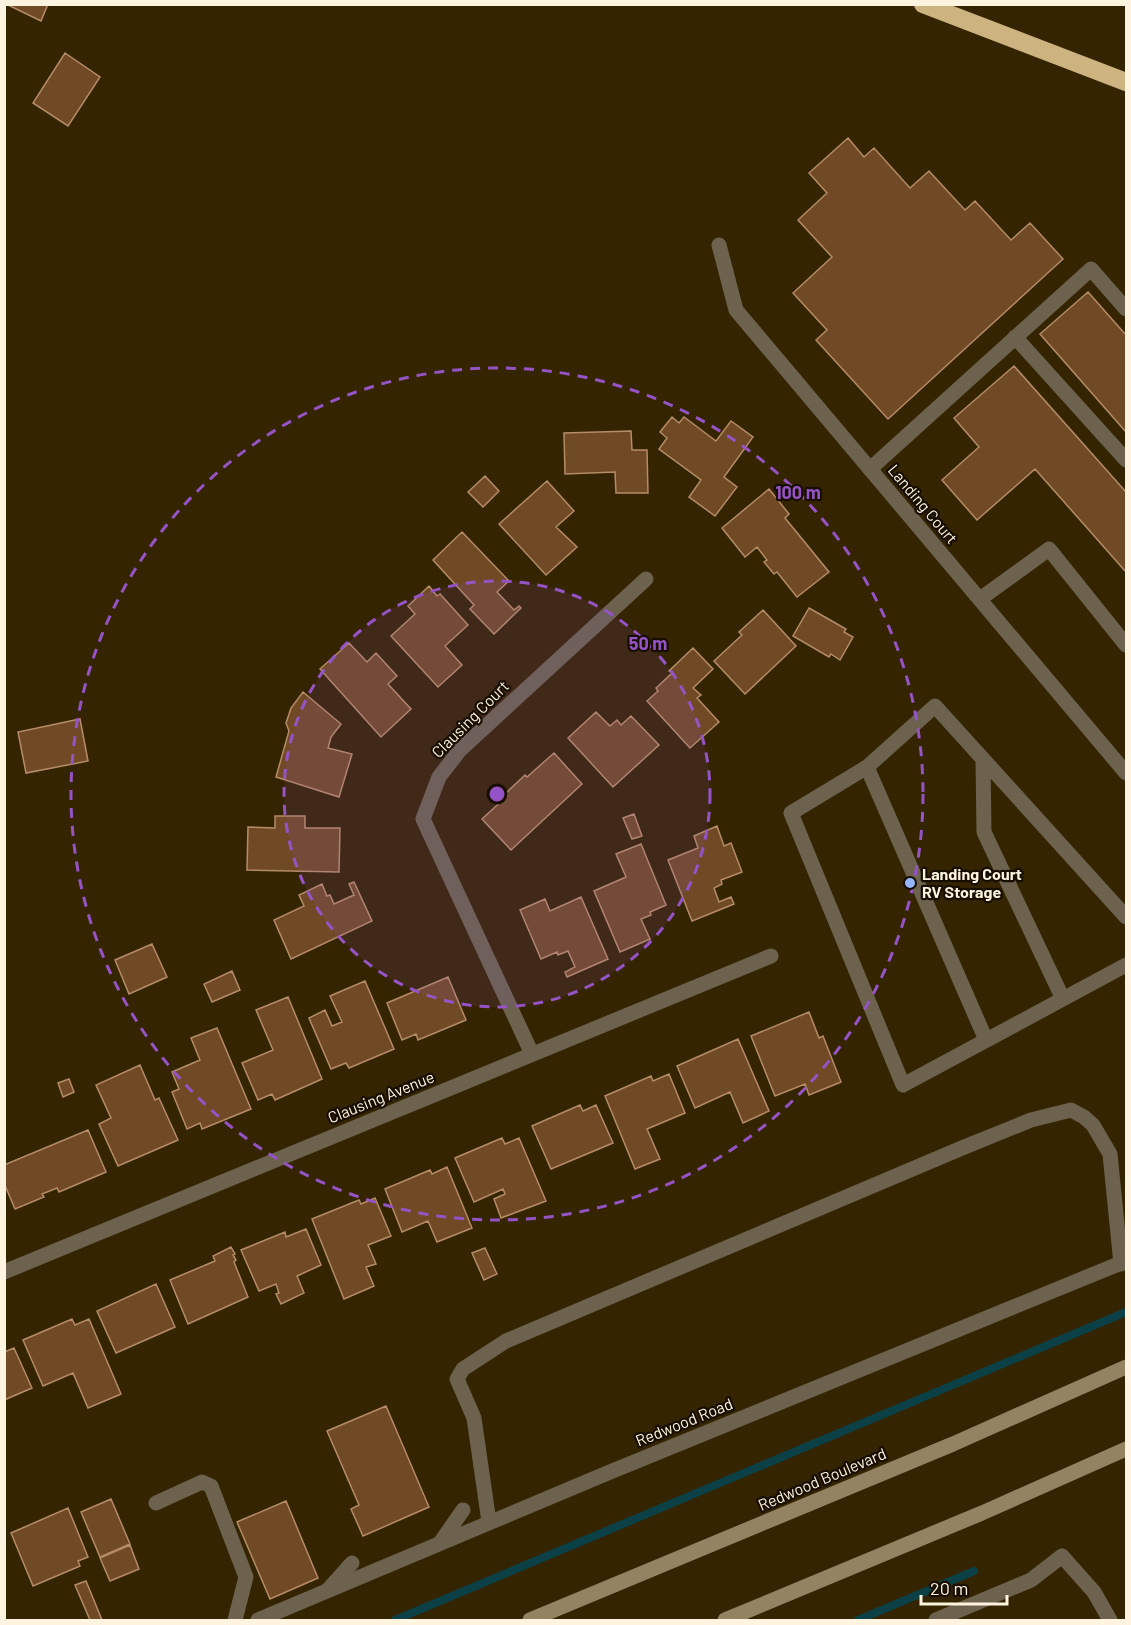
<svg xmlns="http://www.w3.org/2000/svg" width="1131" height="1625" font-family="Barlow,sans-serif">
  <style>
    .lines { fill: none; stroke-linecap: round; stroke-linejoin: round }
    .stream { stroke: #0b4146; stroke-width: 8 }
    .building { fill: #704a25; stroke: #b58c66; stroke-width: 1.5 }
    .lane { stroke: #6c624e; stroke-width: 15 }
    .street { stroke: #6c624e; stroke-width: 15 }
    .secondary { stroke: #938363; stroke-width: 15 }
    .highway { stroke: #ccb380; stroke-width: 18 }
    .ring { fill: none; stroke: #9554c5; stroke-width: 3; stroke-dasharray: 10 8 }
    .poi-dot { fill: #94b7fd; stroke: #180e00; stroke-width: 2 }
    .labels { text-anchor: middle; stroke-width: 4.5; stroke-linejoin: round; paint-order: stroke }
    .street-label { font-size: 16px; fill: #fef4df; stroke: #180e00 }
    .poi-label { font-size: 16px; font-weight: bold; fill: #fef4df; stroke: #180e00; text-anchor: start }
    .centre { fill: #9554c5; stroke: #180e00; stroke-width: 3 }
    .ring-label { font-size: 18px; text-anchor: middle; font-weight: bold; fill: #9554c5; stroke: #180e00; stroke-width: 4.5; stroke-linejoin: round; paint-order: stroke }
  </style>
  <rect width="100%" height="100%" fill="#352400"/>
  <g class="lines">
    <path class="stream" d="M395,1620L1126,1312
      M858,1620L974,1571"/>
  </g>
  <path class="building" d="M6,4H48L41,21Z
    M65,53L100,77L68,126L33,103Z
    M848,138L864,157L874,148L910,188L929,171L965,210L975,201L1011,240L1030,223L1063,259L888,419L816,340L827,330L793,293L832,257L798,220L827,193L809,173Z
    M1088,292L1126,335V432L1040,334Z
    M1014,366L1126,492V572L1035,469L977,520L942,480L979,447L954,418Z
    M672,417L679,423L684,417L716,441L731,421L753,437L724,477L737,487L715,516L689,497L701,480L659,449L667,438L660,432Z
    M631,431L632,450H647L648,493H616L615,472L565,474L564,433Z
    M485,476L499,491L483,507L468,492Z
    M547,481L574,511L556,527L577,547L546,575L499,524Z
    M769,489L789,514L785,518L829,572L797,597L777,572L774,574L764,562L767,560L757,547L745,557L722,528Z
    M462,532L509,581L497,592L514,610L519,606L521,608L494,634L470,609L474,605L433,560Z
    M429,586L437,596L440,594L468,625L445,646L462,665L438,687L391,636L415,614L408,606Z
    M809,608L846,629L844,632L853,637L840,660L831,654L829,657L793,636Z
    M763,610L796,646L745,694L714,661L742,635L739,632Z
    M349,643L367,662L376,653L397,676L388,684L411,709L381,737L320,669Z
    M693,648L713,669L693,688L701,695L697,698L719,722L690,748L647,701L658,691L656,688L672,673L669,671Z
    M303,692L341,724L331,737L328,748L352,754L339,797L276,777L289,731L286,723L291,708Z
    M596,712L610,726L617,720L621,725L631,716L659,745L613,787L568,738Z
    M80,719L88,761L26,773L18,732Z
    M554,753L582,784L511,850L482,819L507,796L505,794L525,775L527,777Z
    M634,814L642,836L632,839L623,818Z
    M275,816H305V828H340L339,872L247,870L248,827L275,828Z
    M717,826L724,846L731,843L742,872L721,880L722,884L714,888L719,902L731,897L734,904L692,921L668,860L698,848L694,836Z
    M641,844L666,905L650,912L651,915L641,919L650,939L620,952L594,891L626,877L616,854Z
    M354,882L372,921L291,959L274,920L304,906L299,895L322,884L327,896L330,895L334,904L354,895L349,884Z
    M581,897L608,959L567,977L565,972L575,967L568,951L558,955L557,952L541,959L520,910L545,899L550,911Z
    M152,944L167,977L129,994L115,960Z
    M232,971L240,990L212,1002L204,984Z
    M448,977L466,1020L418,1040L416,1034L402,1040L387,1003Z
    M365,981L394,1049L349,1068L346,1063L331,1069L309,1018L325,1010L332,1026L342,1022L330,996Z
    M288,997L322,1079L275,1100L272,1094L258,1100L242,1063L273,1050L256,1010Z
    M809,1012L819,1038L823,1036L841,1082L809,1095L805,1084L775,1096L751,1036Z
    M217,1028L251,1109L202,1129L200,1123L187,1129L172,1092L179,1089L172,1072L200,1060L191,1038Z
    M738,1039L769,1111L743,1123L730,1092L695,1108L677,1066Z
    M140,1065L155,1100L159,1098L178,1140L118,1166L99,1124L111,1118L96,1085Z
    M669,1074L685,1113L647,1129L660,1159L635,1169L605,1096L651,1076L653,1081Z
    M69,1079L74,1092L63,1097L58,1083Z
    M580,1105L583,1111L596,1105L613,1143L551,1169L532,1126Z
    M88,1130L106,1172L59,1192L57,1188L42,1194L44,1197L15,1209L4,1183V1165Z
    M502,1138L505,1144L519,1138L546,1201L501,1218L494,1199L505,1194L503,1189L474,1202L455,1158Z
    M447,1167L472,1228L437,1242L428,1221L402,1232L385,1189L430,1170L432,1174Z
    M375,1198L391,1236L368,1245L376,1264L366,1267L374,1286L344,1299L312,1219L359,1200L361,1204Z
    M306,1229L321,1265L297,1276L304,1293L281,1304L276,1294L279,1293L276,1284L259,1291L241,1250L285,1232L286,1237Z
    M231,1247L235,1254L233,1255L236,1260L234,1262L248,1297L188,1324L170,1280L215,1261L213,1256Z
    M485,1248L497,1274L484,1280L472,1253Z
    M156,1284L175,1327L116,1353L97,1311Z
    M72,1319L75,1325L89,1319L121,1394L88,1408L73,1373L43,1386L23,1340Z
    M14,1348L32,1388L4,1400V1352Z
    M386,1406L429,1507L363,1536L351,1509L359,1505L327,1431Z
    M111,1499L130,1544L100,1557L81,1512Z
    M286,1501L318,1578L270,1599L237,1522Z
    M68,1508L88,1557L78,1561L80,1566L33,1586L11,1533Z
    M130,1545L139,1569L110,1581L100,1558Z
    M86,1581L102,1620H90L75,1585Z"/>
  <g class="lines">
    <path class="lane" d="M1015,337L1126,460
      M870,469L1091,269L1126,309
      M980,599L1049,549L1126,645
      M983,759L984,832L1063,999
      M867,767L986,1040
      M1126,917L935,706L867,767L791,813L903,1085L1126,965
      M156,1503L202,1482L211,1486L246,1577L235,1620
      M489,1522L474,1418L457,1379L463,1369L506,1341L962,1148L1031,1120L1071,1110L1084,1117L1093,1125L1110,1154L1121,1264
      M440,1543L463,1510
      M1062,1556L1094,1592L1110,1620
      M327,1591L352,1563"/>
    <path class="street" d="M719,245L736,310L1126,773
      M532,1054L423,819L439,777L460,750L646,579
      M4,1272L771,956
      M258,1620L610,1472L1126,1261
      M936,1620L1031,1580L1062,1556"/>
    <path class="secondary" d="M530,1620L953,1444L1126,1367
      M725,1620L982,1513L1126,1449"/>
    <path class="highway" d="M923,4L1126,82"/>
  </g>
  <circle cx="497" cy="794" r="213" fill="#9554c5" fill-opacity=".12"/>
  <g class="ring">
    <circle cx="497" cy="794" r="213"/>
    <circle cx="497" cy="794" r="426"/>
  </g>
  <circle class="poi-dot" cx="910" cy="883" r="6"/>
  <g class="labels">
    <g class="street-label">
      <text transform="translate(923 504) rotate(50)" y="6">Landing Court</text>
      <text transform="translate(470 719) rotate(-45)" y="6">Clausing Court</text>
      <text transform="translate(381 1097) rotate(-22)" y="6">Clausing Avenue</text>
      <text transform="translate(684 1422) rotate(-22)" y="6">Redwood Road</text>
      <text transform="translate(822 1479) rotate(-23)" y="6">Redwood Boulevard</text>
    </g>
    <g class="poi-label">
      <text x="922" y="880">Landing Court<tspan x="922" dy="18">RV Storage</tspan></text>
    </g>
  </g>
  <circle cx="497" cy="794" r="9" class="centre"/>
  <g class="ring-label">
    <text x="798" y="499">100 m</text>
    <text x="648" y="650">50 m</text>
  </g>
  <rect width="1131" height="1625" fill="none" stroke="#fef4df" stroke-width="12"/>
  <path d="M921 1595v9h86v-9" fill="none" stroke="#fef4df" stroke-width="3"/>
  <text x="930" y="1595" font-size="18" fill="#fef4df" stroke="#180e00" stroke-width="4.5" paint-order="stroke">20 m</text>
</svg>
